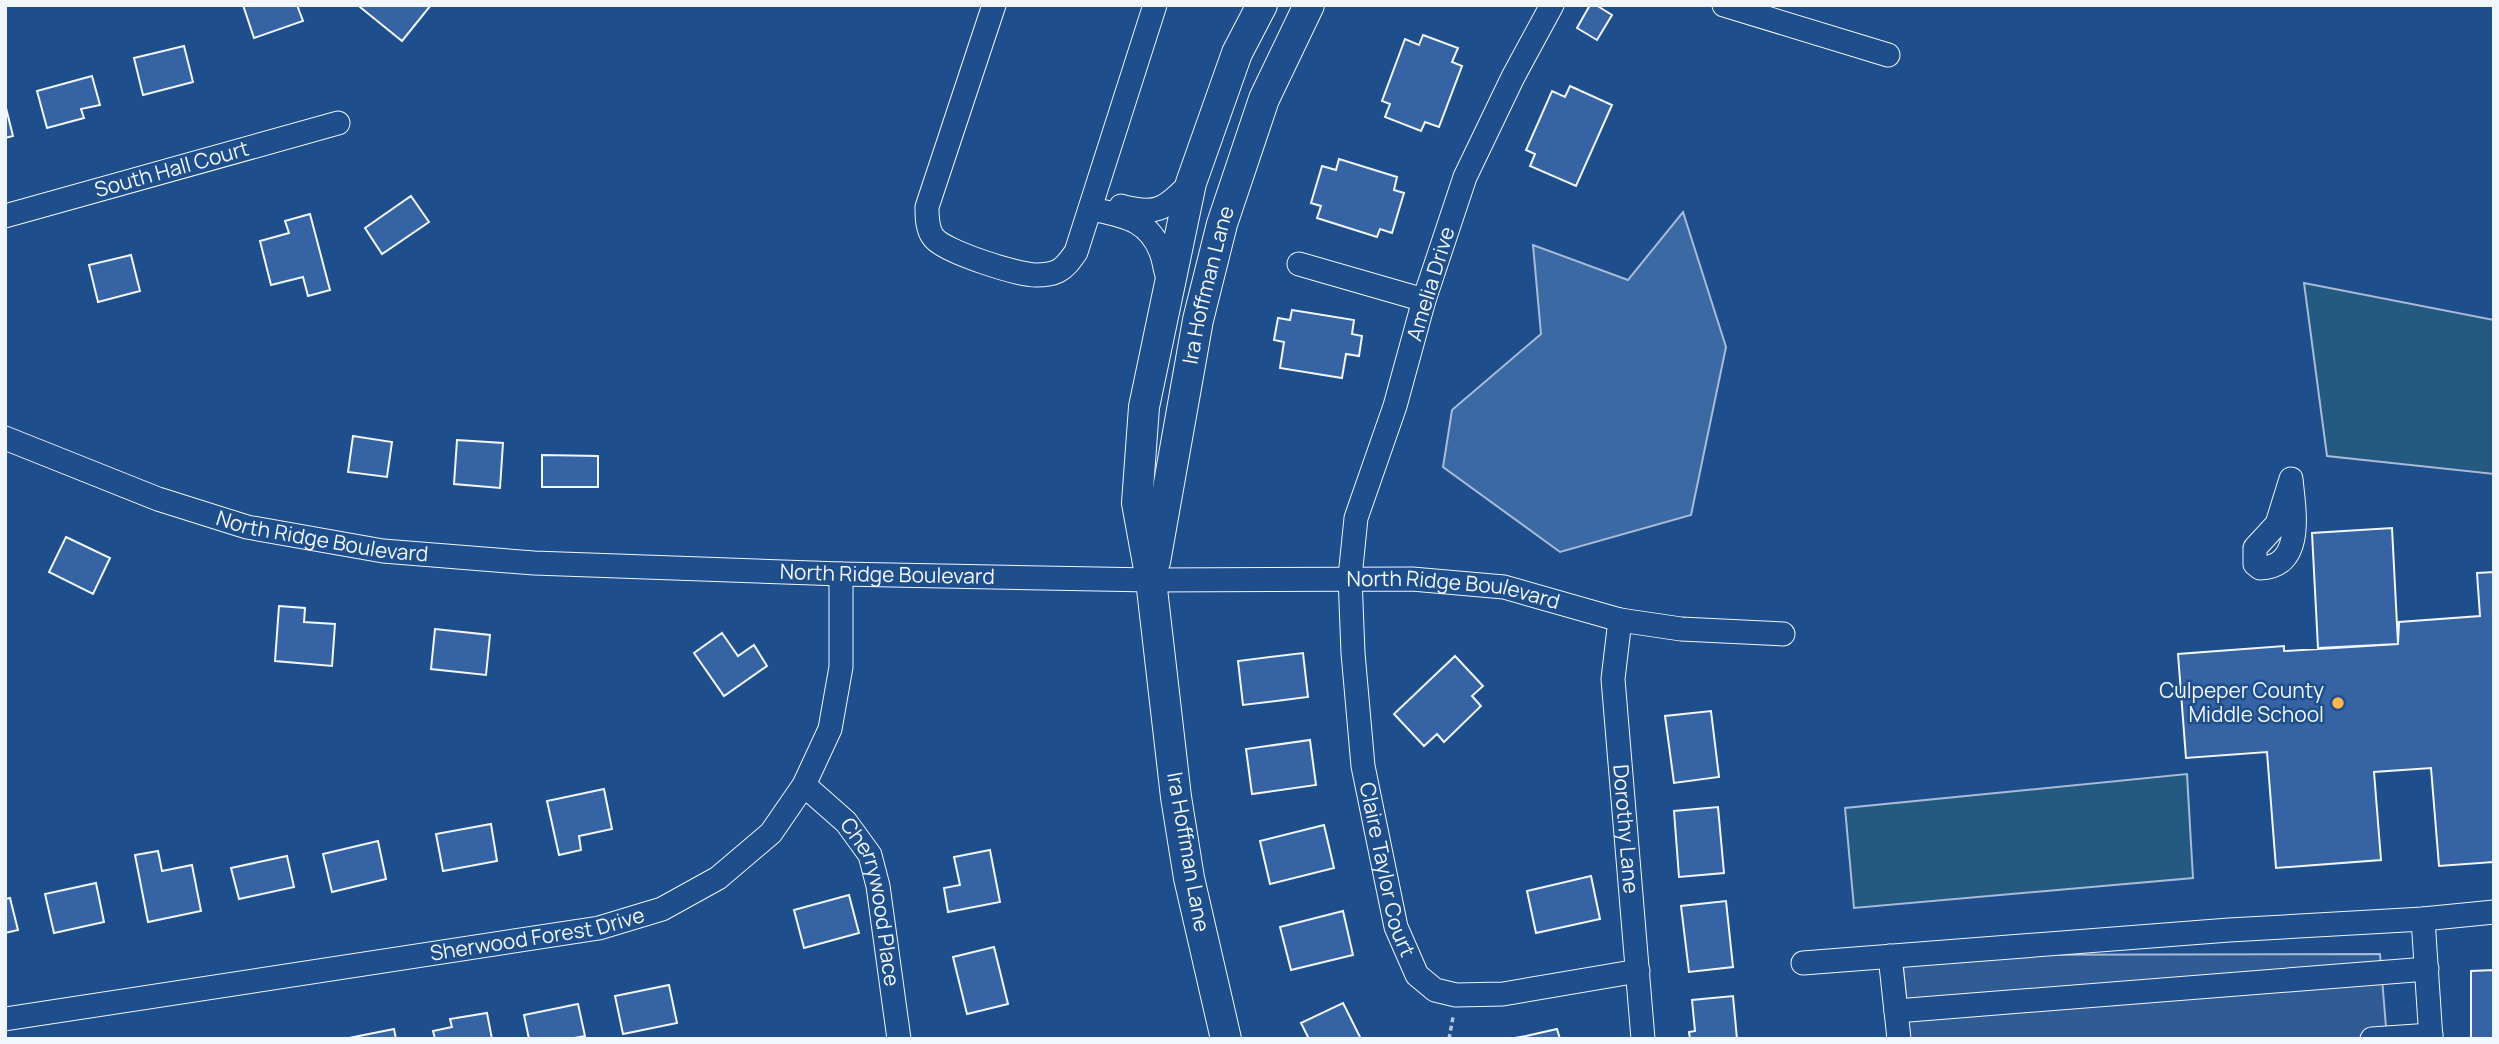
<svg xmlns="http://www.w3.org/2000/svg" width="2499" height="1044" font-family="Manrope,sans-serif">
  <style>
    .green { fill: #245a82; stroke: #a8bbd7; stroke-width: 2 }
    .parking { fill: #305b95; stroke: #a8bbd7; stroke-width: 2 }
    .water { fill: #3b69a3; stroke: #a8bbd7; stroke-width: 2 }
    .building { fill: #3563a3; stroke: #f2f6ff; stroke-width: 2 }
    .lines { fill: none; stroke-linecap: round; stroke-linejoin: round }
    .minor-casing { stroke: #f2f6ff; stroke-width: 25 }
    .major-casing { stroke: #f2f6ff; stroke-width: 32 }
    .path { stroke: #b3c4dc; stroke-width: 3.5; stroke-dasharray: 5 3.5; stroke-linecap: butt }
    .minor { stroke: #1f4e8c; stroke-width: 23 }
    .major { stroke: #1f4e8c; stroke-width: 30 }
    .poi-dot { fill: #ffb74d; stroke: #1f4e8c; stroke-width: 2.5 }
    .labels { text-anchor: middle; stroke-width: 5; stroke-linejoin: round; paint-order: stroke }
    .street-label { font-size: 21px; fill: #f2f6ff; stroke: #1f4e8c }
    .poi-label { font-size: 21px; fill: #f2f6ff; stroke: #1f4e8c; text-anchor: end }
  </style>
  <rect width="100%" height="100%" fill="#1f4e8c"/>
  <path class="green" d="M2304,283L2494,320V474L2327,456Z
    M2187,774L2193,878L1854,908L1845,808Z"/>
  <path class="parking" d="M2380,954L2387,1039H1910L1902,955Z"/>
  <path class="water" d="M1683,212L1726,347L1691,515L1560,552L1443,467L1452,410L1541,334L1533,245L1628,280Z"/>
  <path class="building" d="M243,5H297L303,21L254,38Z
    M361,5H431L402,41L360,7Z
    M1590,5H1596L1612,15L1597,40L1577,28Z
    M1423,35L1458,48L1452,62L1462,66L1439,127L1425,122L1421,131L1385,117L1390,104L1382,101L1405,39L1419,45Z
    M184,46L193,82L143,95L134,58Z
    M92,76L100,105L81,109L84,118L47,128L37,91Z
    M1570,86L1612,105L1576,186L1530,166L1535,154L1526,150L1552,91L1565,97Z
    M5,104L13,136L5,138Z
    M1339,159L1397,177L1394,190L1404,193L1392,233L1380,229L1377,237L1317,218L1321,206L1311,203L1322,166L1336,170Z
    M411,196L429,222L382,254L365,228Z
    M310,214L330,290L308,296L303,277L271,285L260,241L289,233L285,221Z
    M131,255L140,291L98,302L89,265Z
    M1292,310L1354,320L1352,334L1362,336L1359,356L1346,354L1342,378L1280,368L1284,342L1274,340L1278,318L1290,320Z
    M353,436L392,442L387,477L348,472Z
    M457,440L503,443L500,488L454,484Z
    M542,455L598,456V487H542Z
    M2392,528L2398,644L2318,648L2312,533Z
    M66,537L110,558L93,594L49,572Z
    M2494,572V871L2493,862L2439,866L2431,768L2374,772L2381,860L2276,868L2267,752L2186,758L2178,654L2284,646V651L2398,644L2399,622L2480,616L2477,573Z
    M279,606L305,608L304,622L335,624L332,666L275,661Z
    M435,629L490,635L486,675L431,669Z
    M722,633L738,656L754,645L767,666L724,696L694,653Z
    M1303,653L1308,697L1243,705L1238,661Z
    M1455,656L1483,686L1472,696L1481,706L1444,742L1437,734L1424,746L1394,714Z
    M1711,711L1719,777L1674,783L1665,716Z
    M1310,740L1316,785L1252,794L1246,749Z
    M604,789L612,829L579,836L581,850L559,855L547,801Z
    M1718,807L1724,873L1679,877L1674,811Z
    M491,824L497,861L443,871L436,834Z
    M1324,825L1334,868L1270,884L1260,841Z
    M378,841L386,879L332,892L323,854Z
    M990,850L1000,902L948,912L944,888L960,885L954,857Z
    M158,851L162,871L192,865L201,911L148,922L135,855Z
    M287,856L294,887L239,899L231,868Z
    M1591,876L1600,919L1536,933L1527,891Z
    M96,883L104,922L54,933L45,894Z
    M849,895L859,933L804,948L794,910Z
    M10,898L18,930L5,933V899Z
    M1726,901L1733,967L1689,972L1681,906Z
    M1343,911L1353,955L1291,970L1280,927Z
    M994,947L1008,1004L967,1014L953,957Z
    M2494,970V1039H2471V971Z
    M669,985L677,1023L623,1034L615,996Z
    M1733,996L1737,1039H1690L1689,1032L1695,1031L1692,1000Z
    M1343,1003L1361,1039H1309L1301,1023Z
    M578,1004L585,1036L569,1039H529L524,1015Z
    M487,1013L492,1039H435L433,1031L452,1027L450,1019Z
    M394,1029L396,1039H344Z
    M1557,1029L1560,1039H1509L1526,1036Z"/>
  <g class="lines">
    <g class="minor-casing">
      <g id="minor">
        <path d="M994,5L927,207C927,217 927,230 934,238C945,252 1018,275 1036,275C1042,275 1052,274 1058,271C1066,267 1071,259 1076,252L1155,5"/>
        <path id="s1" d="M1552,5L1513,77L1465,177L1424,300L1395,406L1356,518L1350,577L1353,653L1363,766L1396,927L1417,975L1435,990L1456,995L1503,994L1638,971"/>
        <path d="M1724,5L1888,55"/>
        <path d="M1121,206C1158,216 1164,209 1191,183"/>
        <path d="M1091,209C1124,216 1150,219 1162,255C1165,264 1165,274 1170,282"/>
        <path id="s2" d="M5,216L338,123"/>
        <path d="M1299,264L1424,300"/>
        <path id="s3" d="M5,438L158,499L247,527L383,551L534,563L841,574L1151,580L1412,579L1504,587L1620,620L1681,629L1783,634"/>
        <path d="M2291,479C2294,510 2305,567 2260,568L2255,564V548L2277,524Z"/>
        <path id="s4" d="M1620,620L1613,679L1643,1039"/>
        <path id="s5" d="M804,785L846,822L870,855L878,886L899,1039"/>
        <path d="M2423,919L2431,1039"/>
        <path d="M1890,956L1899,1039"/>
        <path d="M1803,963L2229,930L2423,919L2494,912"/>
        <path d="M1896,1011L2427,969"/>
        <path id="s6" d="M5,1019L599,928L662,909L718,878L771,833L804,785L830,729L841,667V574"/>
        <path d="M2372,1039L2431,1035"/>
      </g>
    </g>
    <g class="major-casing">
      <g id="major">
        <path id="s7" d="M1155,562L1198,320L1222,224L1264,99L1309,5"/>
        <path d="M1226,1039L1189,878L1176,797L1151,580L1137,503L1144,407L1191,183L1237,53L1262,5"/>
      </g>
    </g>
    <path class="path" d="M1449,1039L1453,1017"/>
    <use href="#minor" class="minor"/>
    <use href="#major" class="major"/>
  </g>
  <circle class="poi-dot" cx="2338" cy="703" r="7"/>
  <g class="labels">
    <g class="street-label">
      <text dy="7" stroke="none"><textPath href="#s2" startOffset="173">South Hall Court</textPath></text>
      <text transform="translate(1431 284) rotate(-73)" y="7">Amelia Drive</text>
      <text dy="7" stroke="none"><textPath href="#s7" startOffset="282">Ira Hoffman Lane</textPath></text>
      <text dy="7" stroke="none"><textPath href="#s3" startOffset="334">North Ridge Boulevard</textPath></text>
      <text dy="7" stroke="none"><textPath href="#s3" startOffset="901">North Ridge Boulevard</textPath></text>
      <text dy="7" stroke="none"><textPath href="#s3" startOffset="1468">North Ridge Boulevard</textPath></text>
      <text dy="7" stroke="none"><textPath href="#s4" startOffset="210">Dorothy Lane</textPath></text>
      <text transform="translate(1188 852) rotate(80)" y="7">Ira Hoffman Lane</text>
      <text dy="7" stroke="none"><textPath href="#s1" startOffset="906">Claire Taylor Court</textPath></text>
      <text dy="7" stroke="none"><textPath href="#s5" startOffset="142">Cherrywood Place</textPath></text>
      <text dy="7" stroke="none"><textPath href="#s6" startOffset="539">Sherwood Forest Drive</textPath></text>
    </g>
    <g class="poi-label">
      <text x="2324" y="698">Culpeper County<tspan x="2324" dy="24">Middle School</tspan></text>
    </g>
  </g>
  <rect width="2499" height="1044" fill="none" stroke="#f2f6ff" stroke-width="14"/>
</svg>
